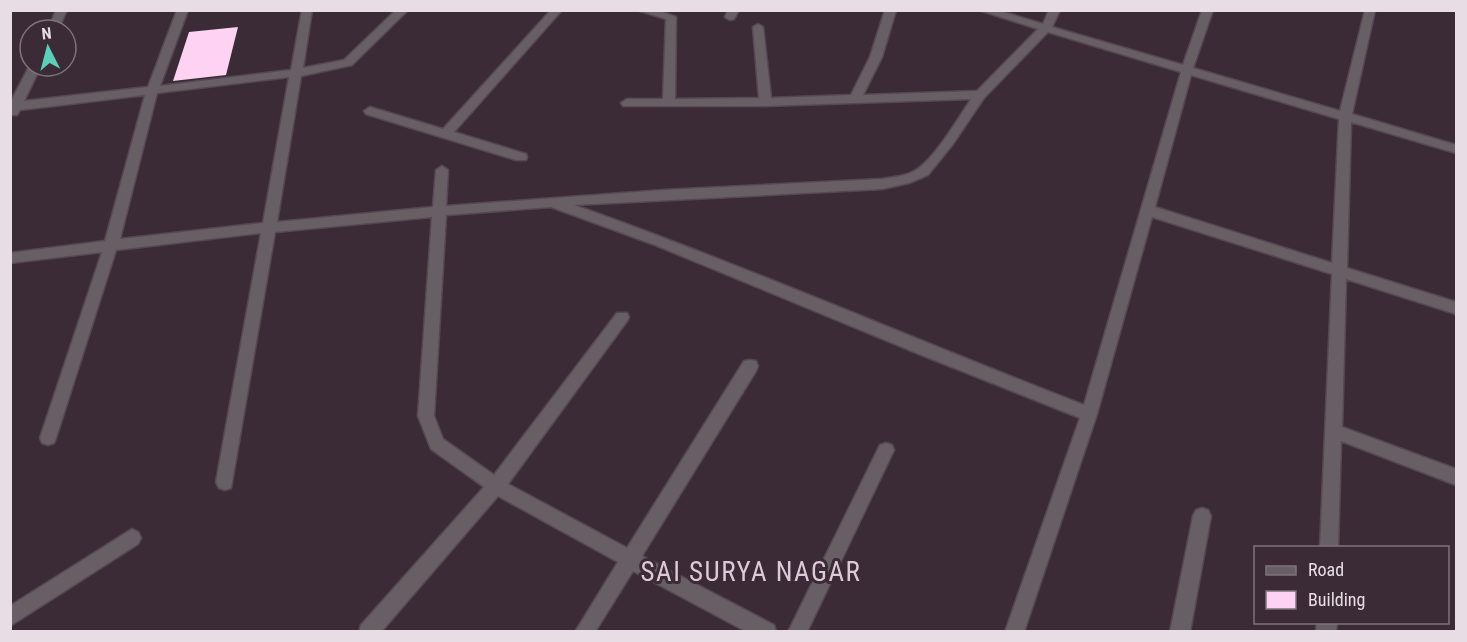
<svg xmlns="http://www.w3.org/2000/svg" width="1467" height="642" font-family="'Roboto Condensed',sans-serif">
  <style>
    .building { fill: #fed2f2 }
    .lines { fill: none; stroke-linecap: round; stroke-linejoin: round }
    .minor-casing { stroke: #574753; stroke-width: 3 }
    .minor { fill: #685f65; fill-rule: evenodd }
    .labels { text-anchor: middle; stroke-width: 6; stroke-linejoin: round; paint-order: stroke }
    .near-neighbourhood-label { font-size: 27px; letter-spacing: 1.5px; fill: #dec9d8; stroke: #3b2b37 }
  </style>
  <rect width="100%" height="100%" fill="#3b2b37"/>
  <path class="building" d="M238,27L226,75L173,81L189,32Z"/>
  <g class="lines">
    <g class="minor-casing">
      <path id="minor" d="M56,10H67L58,30H48Z
        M177,10H188L160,86L291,70L302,10H312L303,68L344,60L396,10H408L352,65L301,76L277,222L433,207L436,170L442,166L448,170L446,206L664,190L882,179C894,177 909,176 919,168C937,154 958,119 971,99L765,106H623L621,103L627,99H663L666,19L637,10H657L676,17L675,99L759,98L753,27L758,24L763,27L771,98L851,95L870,57L885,10H896L882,57L863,95L977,91L1038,29L979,10H997L1043,24L1049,10H1060L1052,27L1183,65L1202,10H1213L1193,68L1340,111L1365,10H1375L1352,114L1456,145V153L1351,122L1347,268L1456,302V314L1346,279L1342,427L1456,469V485L1341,441L1338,548H1320L1332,274L1152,217L1097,414L1024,632H1005L1080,418L924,356L655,245L551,207L446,215L434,416L443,439L494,475L617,313H627L629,317L627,321L508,484L627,548L744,361L750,360L756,361L758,366L756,371L642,556L774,625L776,632H747L633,571L595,632H575L618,562L498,496L381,632H359L361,625L484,487L431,449L418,416L432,217L275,232L231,488L225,490L219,488L216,482L261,233L116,250L56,438L54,443L48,445L42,443L40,438L102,252L10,263V253L105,241L145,95L20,110L17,115H10V103L30,65L41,66L24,101L148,87ZM1048,32L1181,72L1084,405C913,339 746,266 574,205L882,189L909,183L928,175L953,144L984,98ZM1191,75L1339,119L1332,263L1155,207ZM289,77L263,223L120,239L157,93Z
        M551,10H562L454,132L526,154L527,157L526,160H516L366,114L364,111L370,107L443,129Z
        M728,10H739L734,19L730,20L725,17Z
        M886,443L892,445L894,450L807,632H788L880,445Z
        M1202,508L1208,510L1211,516L1190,632H1170L1193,516L1196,510Z
        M132,529L138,532L141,538L138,544L10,626V606Z
        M1317,622H1337L1336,632H1316Z"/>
    </g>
    <use href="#minor" class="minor"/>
  </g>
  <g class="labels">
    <g class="near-neighbourhood-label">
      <text x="751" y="581">SAI SURYA NAGAR</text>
    </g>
  </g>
  <rect width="1467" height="642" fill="none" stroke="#e8dde5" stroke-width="24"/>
  <rect x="1254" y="546" width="195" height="78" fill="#3b2b37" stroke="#80727d" stroke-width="1.5"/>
  <rect x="1266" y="566" width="30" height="9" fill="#685f65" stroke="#80727d" stroke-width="1.5"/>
  <text x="1308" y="576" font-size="18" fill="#e8dde5">Road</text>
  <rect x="1266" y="591" width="30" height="18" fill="#fed2f2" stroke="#80727d" stroke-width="1.5"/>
  <text x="1308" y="606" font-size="18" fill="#e8dde5">Building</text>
  <g transform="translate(48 48) rotate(354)"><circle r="28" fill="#3b2b37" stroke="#80727d" stroke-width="1.5"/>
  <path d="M0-4.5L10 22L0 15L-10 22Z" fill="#5dceb9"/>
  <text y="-9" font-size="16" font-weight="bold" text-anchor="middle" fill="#e8dde5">N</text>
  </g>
</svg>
